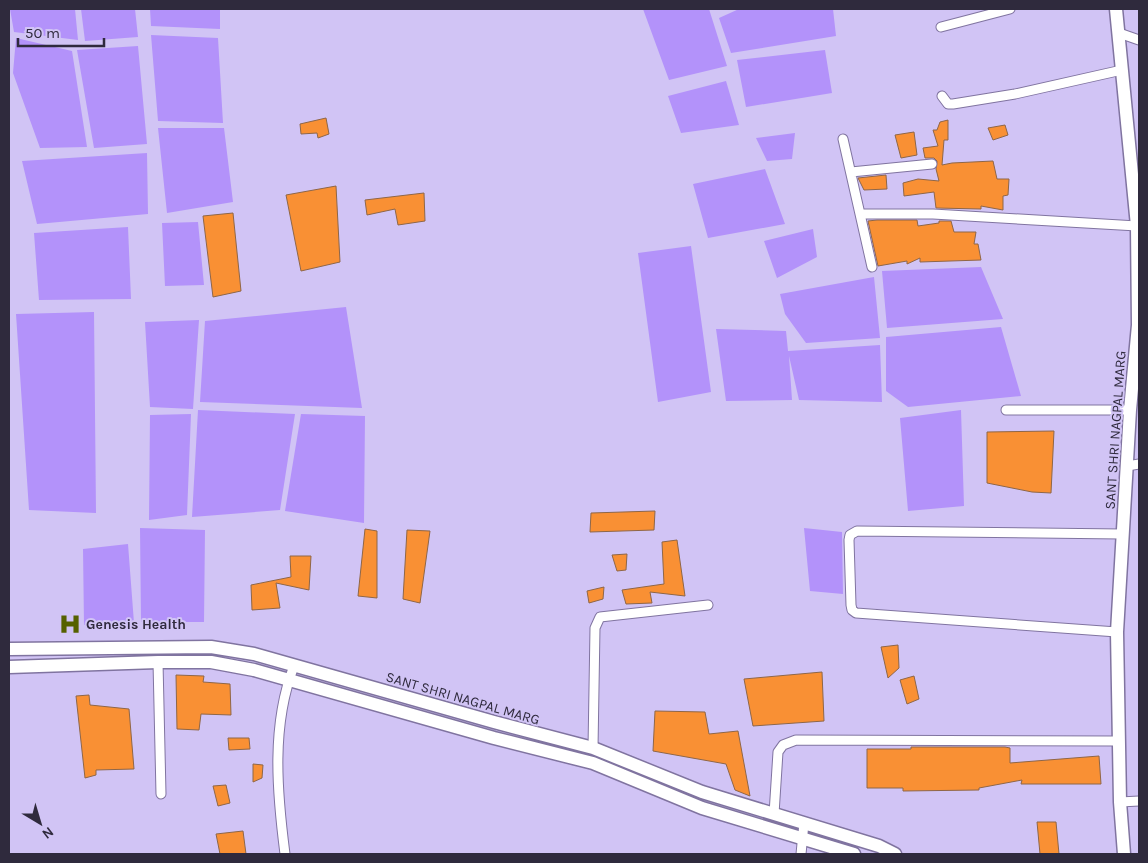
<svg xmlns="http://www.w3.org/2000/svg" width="1148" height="863" font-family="Karla,sans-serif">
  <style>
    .green { fill: #b392fa }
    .building { fill: #f99034; stroke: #8f6647 }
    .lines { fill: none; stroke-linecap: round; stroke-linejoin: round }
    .street-casing { stroke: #8074a0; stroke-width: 11 }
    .secondary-casing { stroke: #8074a0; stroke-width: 15 }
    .street { stroke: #fff; stroke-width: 9 }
    .secondary { stroke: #fff; stroke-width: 12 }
    .labels { text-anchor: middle; stroke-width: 4; stroke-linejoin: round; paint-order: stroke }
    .street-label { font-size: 14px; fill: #2f2a3d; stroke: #d1c4f5 }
    .poi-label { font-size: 14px; font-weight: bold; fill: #2f2a3d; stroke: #d1c4f5; text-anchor: start }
  </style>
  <rect width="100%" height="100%" fill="#d1c4f5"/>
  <path class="green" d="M10,9H75L78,40L14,32Z
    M81,9H135L138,37L85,41Z
    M150,9H220V29L151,26Z
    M643,9H709L727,66L669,80Z
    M739,9H833L836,36L731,53L719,18Z
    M151,35L218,38L223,123L158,121Z
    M16,38L72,51L87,147L40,148L13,73Z
    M138,46L147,144L94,148L77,50Z
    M825,50L832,93L746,107L737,60Z
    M726,81L739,125L681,133L668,96Z
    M158,128H224L233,202L167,213Z
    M795,133L792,159L767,161L756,138Z
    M147,153L148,214L37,224L22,161Z
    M765,169L785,224L708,238L693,184Z
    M198,222L204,285L165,286L162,223Z
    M128,227L131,299L39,300L34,233Z
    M813,229L817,257L777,278L764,241Z
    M691,246L711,392L658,402L638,253Z
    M981,267L1003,319L887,328L882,271Z
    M874,277L880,338L806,343L785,314L780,294Z
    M346,307L362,408L200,402L205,321Z
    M94,312L96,513L29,510L16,314Z
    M199,320L193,409L150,407L145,322Z
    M1001,327L1021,396L908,407L886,391V337Z
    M716,329L786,331L788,351L880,345L882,402L799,400L789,356L792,400L726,401Z
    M198,410L295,414L280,510L192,517Z
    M961,410L964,506L908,511L900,418Z
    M191,414L187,515L149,520L150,415Z
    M301,414L365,416L364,523L285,511Z
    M140,528L205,530L204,622H141Z
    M804,528L842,532L843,594L810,591Z
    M128,544L134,623L84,625L83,549Z"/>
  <path class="building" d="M326,118L329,134L318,138L317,133L301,134L300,124Z
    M948,120V140H944L942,165L952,163L993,161L997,179H1009L1008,195L1003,196V210L981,206V209L936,208L934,192L904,196L903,183L918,179L939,181L936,169L937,161L934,158H925L923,148L938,146L933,130H937L940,122Z
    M1005,125L1008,135L993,140L988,128Z
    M914,132L917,155L901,158L895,135Z
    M886,175L887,189L864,190L858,178Z
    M336,186L340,262L301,271L286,195Z
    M424,193L425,221L398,225L395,209L367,215L365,200Z
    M233,213L241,291L213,297L203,216Z
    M877,220H917L918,226L939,223V221H951L954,232H976L974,244H978L981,260L920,262V258L907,264V261L878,266L868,221Z
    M1054,431L1051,493L1032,492L987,483V432Z
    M655,511L654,530L590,532L591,513Z
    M365,529L377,531V598L358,596Z
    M407,530L430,531L420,603L403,599Z
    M677,540L685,596L650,592L652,603L626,604L622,590L664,584L662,542Z
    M627,554L626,570L617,571L612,555Z
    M290,556H311L309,590L276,583L280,608L252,610L251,585L291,577Z
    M604,587L603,599L589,603L587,591Z
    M898,645L899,668L888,678L881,647Z
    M822,672L824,721L753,726L744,679Z
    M176,675L204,676L203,682L230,684L231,715L201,714L199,730L177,729Z
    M914,676L919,699L907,704L900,680Z
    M89,695L90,705L129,709L134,769L96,770V775L85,778L76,696Z
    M655,711L705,712L709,734L738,731L750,796L735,790L726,764L653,751Z
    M228,738H249L250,749L229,750Z
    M911,747H1005L1010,748V763L1099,756L1101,784H1021L1022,780L979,788V790L903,791V788H867V749H911Z
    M253,764L263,765L262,778L253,782Z
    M226,785L230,803L218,806L213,786Z
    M1037,822H1056L1059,854H1040Z
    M243,831L246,854H220L216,834Z"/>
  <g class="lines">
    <g class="street-casing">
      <path id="street" d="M941,27L1010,9
        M1119,33L1139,40
        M942,96L948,104H953L1015,94L1122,70
        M843,139L872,267
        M851,172L932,164
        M862,214H933L1137,226
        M1006,410H1130
        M1127,466L1139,464
        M1117,632L856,613L852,610L851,605L849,540L850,535L857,531L1122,534
        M158,662L161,794
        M593,748L595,628L600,617L708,605
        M1120,802L1139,801
        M774,814L778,752L783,745L796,740L1118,741
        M285,854C277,792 271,725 294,666
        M801,854L804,823"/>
    </g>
    <g class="secondary-casing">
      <path id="secondary" d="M1116,9L1137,226L1138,325L1130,410L1117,632L1120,802L1124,854
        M9,649L211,647L254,654L494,722L593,748L702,792L879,846L895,854
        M9,667L158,662H211L254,670L494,738L593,763L702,808L854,854"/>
    </g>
    <use href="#street" class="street"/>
    <use href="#secondary" class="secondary"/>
  </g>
  <defs>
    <g id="hospital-bare" transform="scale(1.725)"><path d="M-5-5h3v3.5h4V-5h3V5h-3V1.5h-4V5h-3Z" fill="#566100" stroke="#d1c4f5" stroke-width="2.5" paint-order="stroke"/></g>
  </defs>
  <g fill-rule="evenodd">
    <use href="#hospital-bare" x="70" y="624"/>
  </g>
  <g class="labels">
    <g class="street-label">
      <text transform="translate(1115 430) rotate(-86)" y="5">SANT SHRI NAGPAL MARG</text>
      <text transform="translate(463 698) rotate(16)" y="5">SANT SHRI NAGPAL MARG</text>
    </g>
    <g class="poi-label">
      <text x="86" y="629">Genesis Health</text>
    </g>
  </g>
  <rect width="1148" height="863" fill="none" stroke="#2f2a3d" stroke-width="20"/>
  <g transform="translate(40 823) rotate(142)" stroke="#d1c4f5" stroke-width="4" paint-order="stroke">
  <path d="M0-4L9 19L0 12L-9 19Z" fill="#2f2a3d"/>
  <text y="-8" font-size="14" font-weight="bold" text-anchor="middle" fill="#2f2a3d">N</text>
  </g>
  <path d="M18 38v8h86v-8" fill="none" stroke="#2f2a3d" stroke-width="2.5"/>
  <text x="25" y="38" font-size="15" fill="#2f2a3d" stroke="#d1c4f5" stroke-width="4" paint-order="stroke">50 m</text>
</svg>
